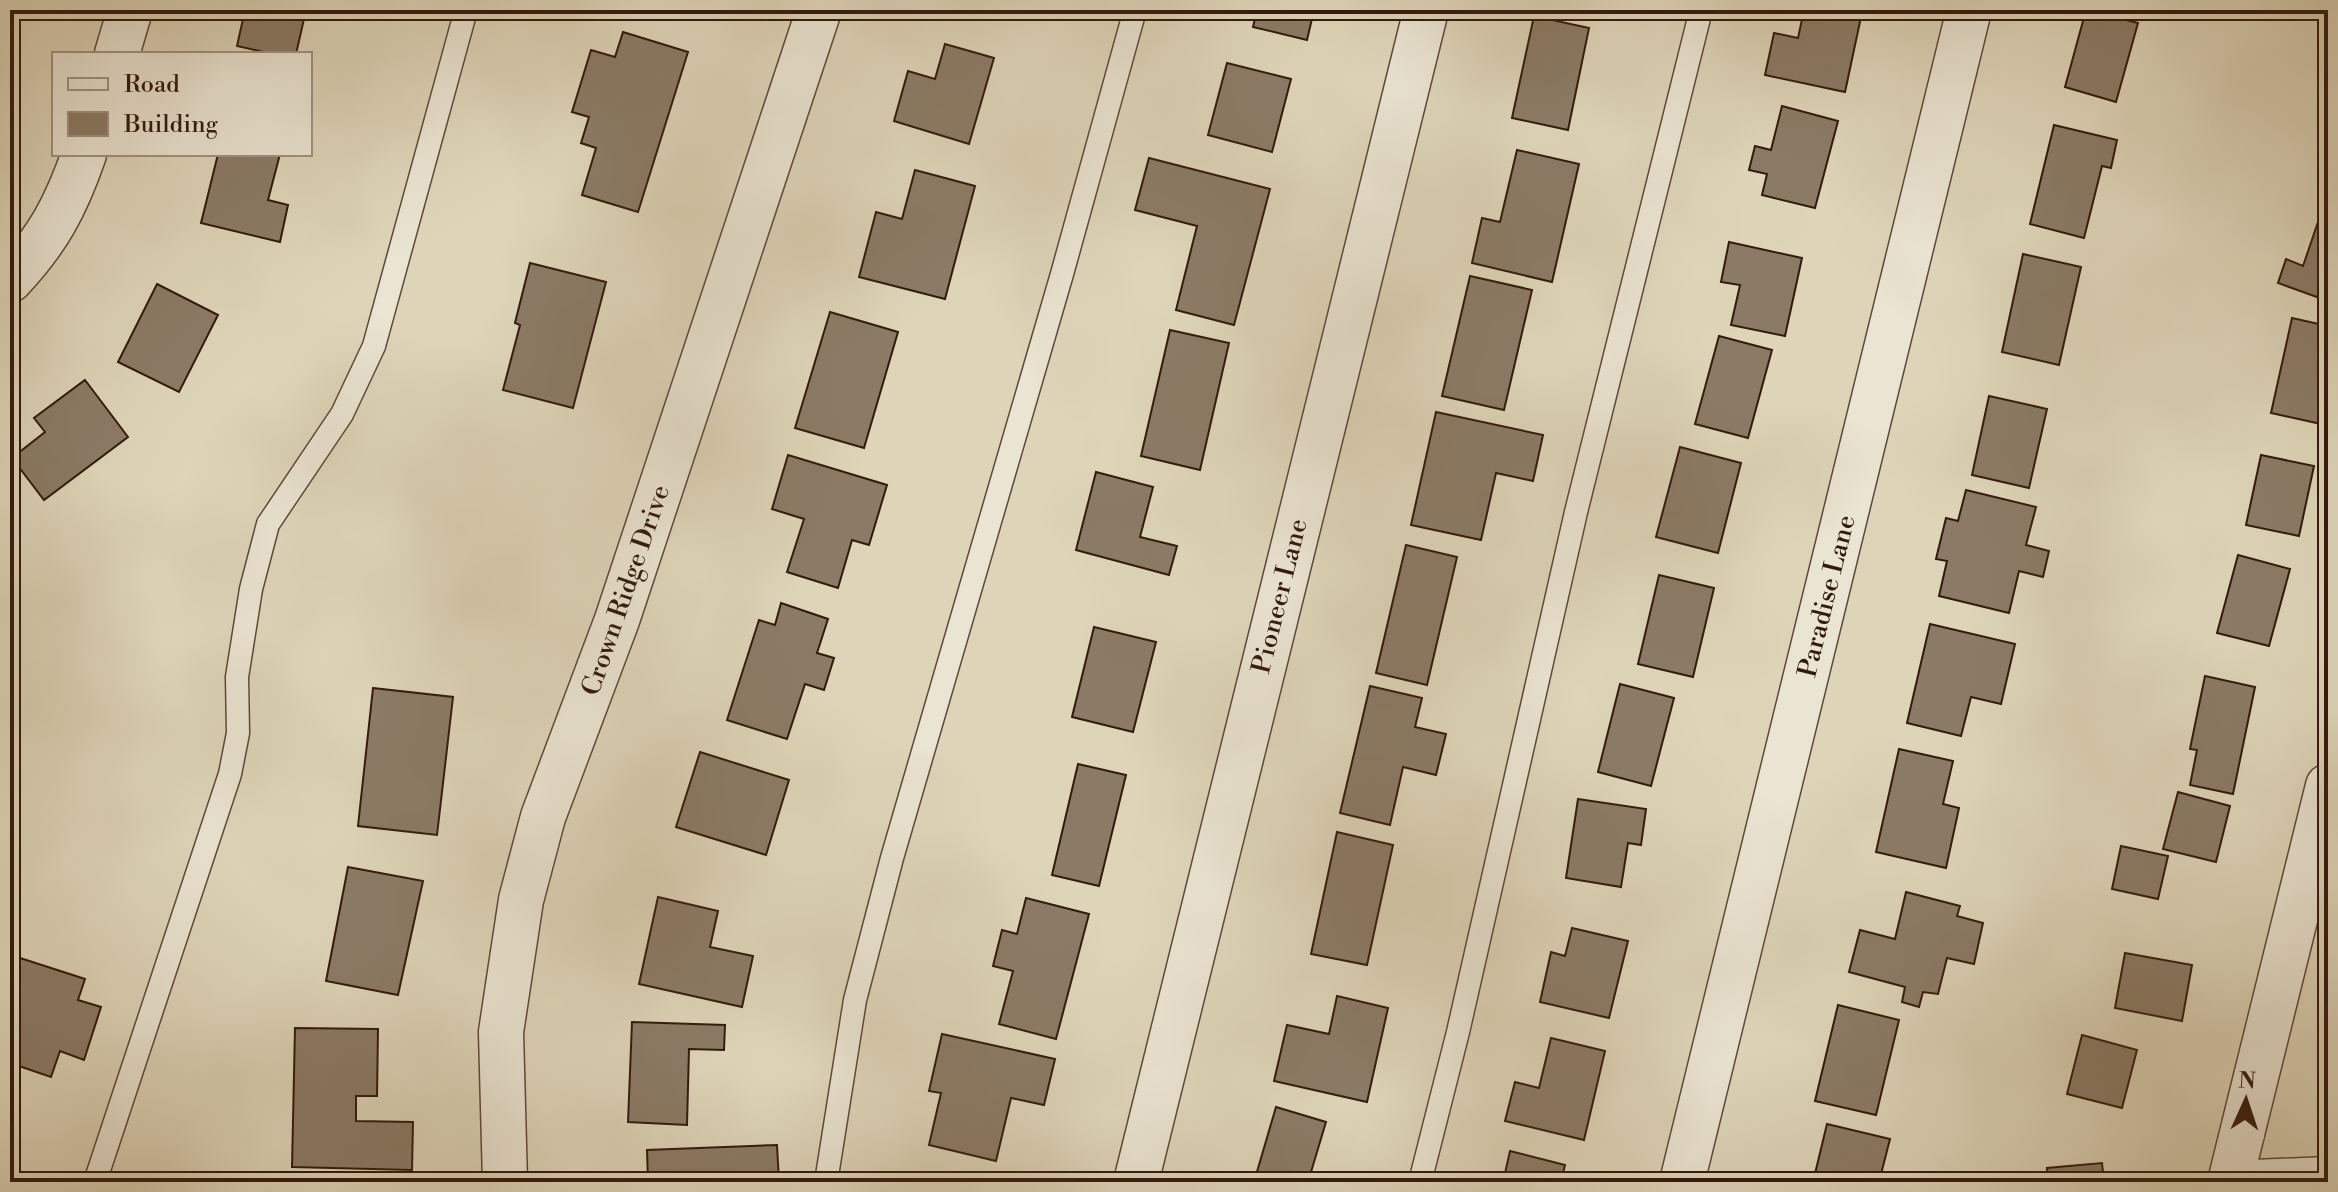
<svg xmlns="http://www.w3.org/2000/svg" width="2338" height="1192" font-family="'Libre Bodoni',serif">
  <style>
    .building { fill: #8b7b66; stroke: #321a0d; stroke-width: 2 }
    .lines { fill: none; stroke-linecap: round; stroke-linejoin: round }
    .lane-casing { stroke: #5d4938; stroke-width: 25 }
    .street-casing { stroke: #5d4938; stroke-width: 47 }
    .lane { stroke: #eae4d2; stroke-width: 22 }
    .street { stroke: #eae4d2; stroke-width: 44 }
    .labels { text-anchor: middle; stroke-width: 7; stroke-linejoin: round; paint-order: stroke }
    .street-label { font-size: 26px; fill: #321a0d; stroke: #eae4d2 }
  </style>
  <rect width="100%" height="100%" fill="#ded5b9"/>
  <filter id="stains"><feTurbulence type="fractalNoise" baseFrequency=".0025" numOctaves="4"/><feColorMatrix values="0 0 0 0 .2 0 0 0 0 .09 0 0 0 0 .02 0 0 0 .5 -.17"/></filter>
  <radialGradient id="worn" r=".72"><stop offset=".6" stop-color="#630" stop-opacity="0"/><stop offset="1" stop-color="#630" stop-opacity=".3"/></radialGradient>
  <path class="building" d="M245,10H306L296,54H272L237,46Z
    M1257,10H1314L1307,40L1253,27Z
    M1804,10H1827L1861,17L1845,92L1765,75L1774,33L1798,38Z
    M2086,10L2138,23L2116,102L2065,87Z
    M1534,16L1589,28L1568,130L1512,118Z
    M623,32L688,52L638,212L582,195L596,148L581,143L589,117L572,112L591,50L615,57Z
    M945,44L994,58L969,144L894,121L908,71L935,79Z
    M1227,63L1291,79L1272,152L1208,135Z
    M1782,106L1838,121L1815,208L1762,195L1767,174L1749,170L1755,146L1771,150Z
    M2054,125L2117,140L2111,168L2102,166L2084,238L2030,224Z
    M1517,150L1579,164L1552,282L1472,263L1482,218L1500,222Z
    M218,154H280L268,200L288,205L280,242L201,223Z
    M1149,158L1270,189L1234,325L1176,310L1197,226L1135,210Z
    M915,170L975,186L945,299L859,277L876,212L902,219Z
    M2318,222L2328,225V301L2278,283L2286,259L2303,266Z
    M1729,242L1802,258L1785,336L1731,325L1740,285L1721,282Z
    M2023,254L2081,267L2059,365L2002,352Z
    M530,263L606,282L573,408L503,390L520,325L515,323Z
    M1470,276L1532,290L1504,410L1442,396Z
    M157,284L218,315L179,392L118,362Z
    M830,312L898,332L864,448L795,428Z
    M2292,318L2328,326V391L2321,424L2271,413Z
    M1170,330L1229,343L1200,470L1141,456Z
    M1719,336L1772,350L1748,438L1695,424Z
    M85,380L128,437L44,500L12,458L45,432L34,418Z
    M1989,396L2047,409L2029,488L1972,475Z
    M1436,412L1543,435L1533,481L1496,473L1481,540L1411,525Z
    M1680,447L1741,463L1718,553L1656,537Z
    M788,455L887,485L869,545L852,540L838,588L787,572L804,519L772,509Z
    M2261,455L2314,466L2299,536L2246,525Z
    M1096,472L1153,487L1140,537L1177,546L1169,575L1076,550Z
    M1966,490L2036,507L2026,545L2049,551L2043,577L2019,571L2009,613L1939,596L1947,561L1936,559L1946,518L1958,521Z
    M1406,545L1457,557L1427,685L1376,673Z
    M2238,555L2290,569L2269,646L2217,633Z
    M1659,575L1714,588L1693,677L1638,664Z
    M781,603L828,619L817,653L834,658L824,690L805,684L787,739L727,720L759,620L775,625Z
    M1930,624L2015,644L2001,704L1971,697L1961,736L1907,723Z
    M1094,627L1156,642L1133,732L1072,717Z
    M2205,676L2255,687L2233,794L2190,785L2197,750L2190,749Z
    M1620,684L1674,698L1651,786L1598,772Z
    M1370,686L1422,698L1415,727L1446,734L1436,775L1403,767L1390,825L1340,813Z
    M373,688L453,697L437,835L358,826Z
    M1899,749L1953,761L1943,804L1959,808L1946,868L1876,852Z
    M700,752L789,780L766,855L676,827Z
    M1078,764L1126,775L1099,886L1052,875Z
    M2178,792L2230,806L2216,862L2163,849Z
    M1578,799L1646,809L1641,845L1628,843L1621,887L1566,878Z
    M1337,832L1393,845L1367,965L1311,954Z
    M2121,846L2168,856L2158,899L2112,889Z
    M348,867L423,881L398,995L326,981Z
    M1906,892L1960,906L1957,916L1983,923L1974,964L1947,958L1938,994L1923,992L1919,1007L1902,1002L1905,987L1849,972L1860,930L1895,939Z
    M658,897L718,911L710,947L753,956L742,1007L639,984Z
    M1026,898L1089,914L1056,1039L999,1024L1013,971L993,966L1002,930L1017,934Z
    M1572,928L1628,941L1609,1018L1540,1002L1551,952L1565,956Z
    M2125,953L2192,965L2182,1021L2115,1008Z
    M17,957L85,979L78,1000L101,1007L84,1060L60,1051L51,1077L10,1063V978Z
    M1337,996L1388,1008L1367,1102L1274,1081L1287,1025L1329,1034Z
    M1838,1005L1899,1020L1876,1115L1815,1101Z
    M632,1022L725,1025L724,1050L689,1049L687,1125L628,1122Z
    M295,1028L378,1029L377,1096H356V1121L413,1122L412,1170L292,1167Z
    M942,1034L1055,1059L1044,1105L1011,1098L996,1161L929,1145L941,1093L929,1091Z
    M2082,1035L2137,1050L2122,1108L2067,1094Z
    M1551,1038L1605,1051L1584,1140L1505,1121L1515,1082L1539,1088Z
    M1276,1107L1326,1122L1308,1182H1254Z
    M1827,1124L1890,1139L1879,1182H1813Z
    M777,1145L779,1182H648L647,1150Z
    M1510,1151L1565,1165L1561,1182H1503Z
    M2102,1163L2104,1182H2048L2047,1168Z
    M938,1174L978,1182H937Z"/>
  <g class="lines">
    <g class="lane-casing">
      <path id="lane" d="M95,1182L230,774L238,733L237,677L251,589L268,524L342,414L374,346L466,10
        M826,1182L855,1000L892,858L1062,274L1135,10
        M1420,1182L1458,1032L1576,512L1701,10"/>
    </g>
    <g class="street-casing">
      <path id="street" d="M117,54L130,10
        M10,280C48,240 66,206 84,154
        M505,1182L501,1032L521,900L543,817L617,620L819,10
        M1136,1182L1426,10
        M1682,1182L1969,10
        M2230,1182L2328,786
        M2254,1182L2328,1179"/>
    </g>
    <use href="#lane" class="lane"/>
    <use href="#street" class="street"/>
  </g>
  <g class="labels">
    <g class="street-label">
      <text transform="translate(625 590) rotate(-71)" y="9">Crown Ridge Drive</text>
      <text transform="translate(1279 596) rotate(-76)" y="9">Pioneer Lane</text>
      <text transform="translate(1826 596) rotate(-76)" y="9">Paradise Lane</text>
    </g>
  </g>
  <rect width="2338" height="1192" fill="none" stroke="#ded5b9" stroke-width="40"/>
  <rect x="12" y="12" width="2314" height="1168" fill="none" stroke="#321a0d" stroke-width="4"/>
  <rect x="20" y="20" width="2298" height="1152" fill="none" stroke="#321a0d" stroke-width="2"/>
  <rect x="52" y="52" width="260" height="104" fill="#eae4d2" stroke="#a09383" stroke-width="2"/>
  <rect x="68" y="78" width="40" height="12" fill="#eae4d2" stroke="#a09383" stroke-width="2"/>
  <text x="124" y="92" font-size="24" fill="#321a0d">Road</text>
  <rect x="68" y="112" width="40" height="24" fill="#8b7b66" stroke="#a09383" stroke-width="2"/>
  <text x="124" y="132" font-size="24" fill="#321a0d">Building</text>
  <g transform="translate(2246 1100) rotate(3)" stroke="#eae4d2" stroke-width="6" paint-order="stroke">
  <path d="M0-6L14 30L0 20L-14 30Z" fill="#321a0d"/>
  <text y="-12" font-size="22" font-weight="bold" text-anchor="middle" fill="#321a0d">N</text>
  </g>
  <rect width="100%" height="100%" filter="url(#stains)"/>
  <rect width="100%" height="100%" fill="url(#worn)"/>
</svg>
